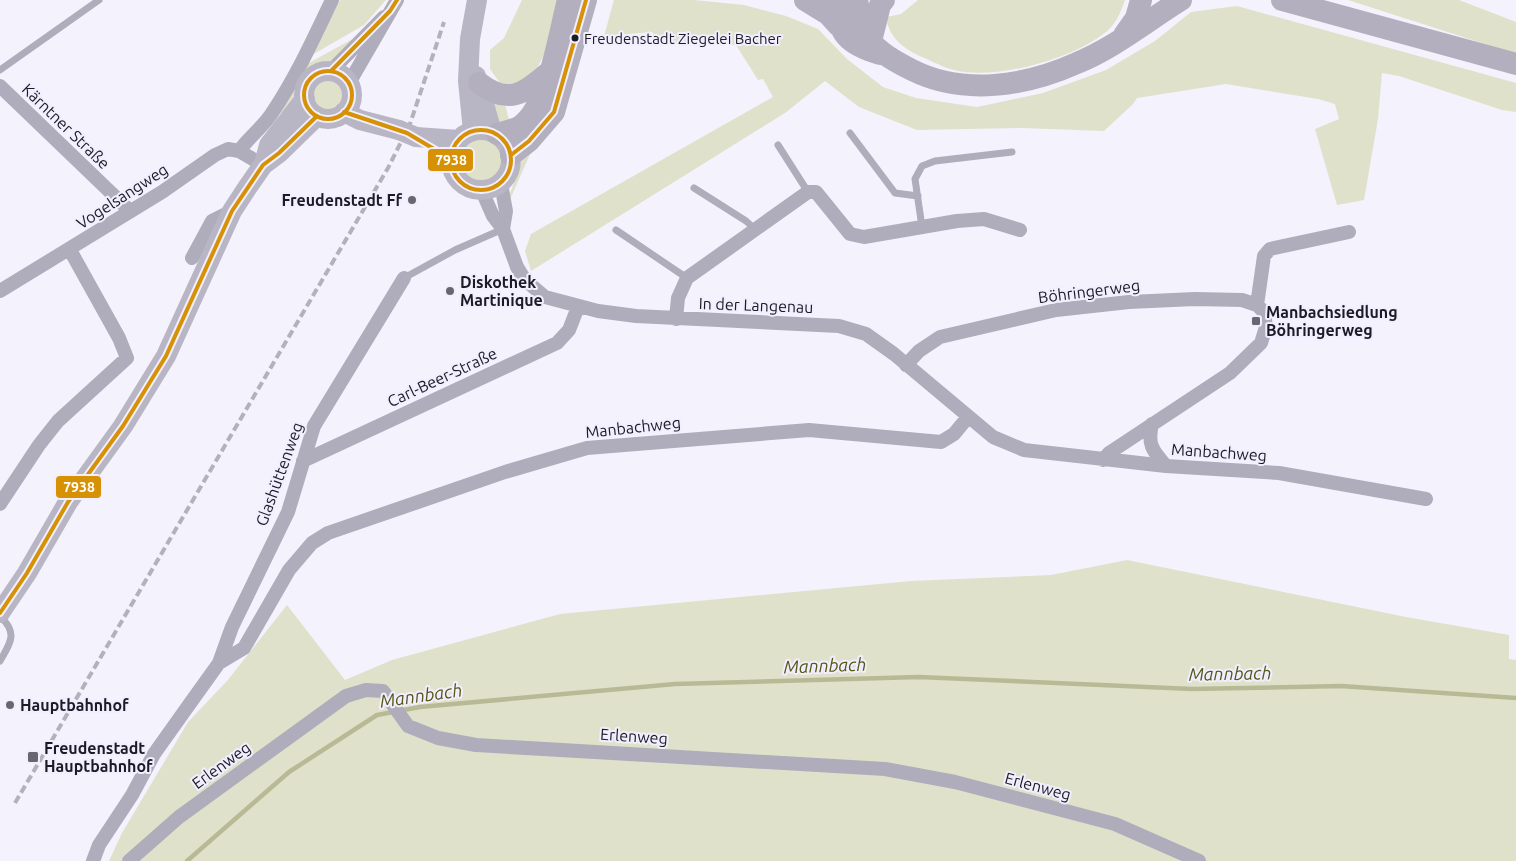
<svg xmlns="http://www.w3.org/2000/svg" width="1516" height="861" font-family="Ubuntu,sans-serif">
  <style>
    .green { fill: #e0e1ca }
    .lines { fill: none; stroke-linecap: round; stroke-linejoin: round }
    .stream { stroke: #b8ba95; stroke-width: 4.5 }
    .lane { stroke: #afadbb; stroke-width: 7 }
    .street { stroke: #afadbb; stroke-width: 14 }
    .secondary { stroke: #b8b6c5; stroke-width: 20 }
    .primary { stroke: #b3afbf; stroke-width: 22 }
    .rail { stroke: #b3b1bb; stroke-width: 4; stroke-dasharray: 8 4; stroke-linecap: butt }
    .secondary-bridge { stroke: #b8b6c5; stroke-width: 20 }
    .bus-1-casing { stroke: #f1efff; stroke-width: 8 }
    .bus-1 { stroke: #d69105; stroke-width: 4 }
    .bus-dot { fill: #1c1a23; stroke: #f1efff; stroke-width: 2 }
    .poi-dot { fill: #68666f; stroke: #f1efff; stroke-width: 2 }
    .labels { text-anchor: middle; stroke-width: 4; stroke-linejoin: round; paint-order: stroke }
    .bus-label { font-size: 15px; fill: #1c1a23; stroke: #f1efff; text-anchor: start }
    .street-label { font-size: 16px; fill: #1c1a23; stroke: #f1efff }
    .poi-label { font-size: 16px; font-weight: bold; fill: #1c1a23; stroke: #f1efff; text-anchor: start }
    .water-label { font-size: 18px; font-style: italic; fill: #555714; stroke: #f1efff }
    .line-badge { stroke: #f1efff; stroke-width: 2 }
    .badge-label { font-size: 14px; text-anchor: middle; font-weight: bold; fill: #fff }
  </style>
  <rect width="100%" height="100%" fill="#f4f2fc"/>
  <path class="green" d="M340,0H386L364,25L312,55Z
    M522,0H561C554,31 545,61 525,86L500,83L490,69V50L504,38Z
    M614,0H694L744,5L786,16L818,29L847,59L883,87L916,98L977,107L1043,93L1106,70L1155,41L1191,12L1237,6L1516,83V112L1502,110L1399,76L1382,73L1378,119L1364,200L1337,205L1315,129L1339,119L1335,104L1318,99L1226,84L1137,98L1133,104L1104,131L1022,128L917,130L859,107L825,81L785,113L531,271L525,251L531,234L773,97L763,79L758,80L736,45L661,42L652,32L604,36Z
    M918,0H1125C1121,12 1116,24 1106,32C1074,58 1005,77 965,72C951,71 935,63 922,57C904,49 889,38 886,17L901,14Z
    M1348,0H1459L1516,22V54Z
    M358,36L334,60L317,64L306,71L299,81L296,98L286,117L279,112L307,64Z
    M313 95a15 15 0 1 1 30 0a15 15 0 1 1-30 0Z
    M490,101L505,104L509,120L507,126L496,121Z
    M460 160a22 22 0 1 1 44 0a22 22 0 1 1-44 0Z
    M531,152L511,197L508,199L522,160Z
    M1127,560L1406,617L1509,635V659L1516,660V861H109L122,833L188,722L227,681L287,605L345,680L392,660L560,614L911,581L1051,575Z"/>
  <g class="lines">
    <path class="stream" d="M187,861L289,772L377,715L420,707L675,684L919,677L1192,689L1341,686L1516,698"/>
    <path class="lane" d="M0,70L99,0
      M850,133L895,193L918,196
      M778,145L808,192
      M694,188L746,221L756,230
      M922,227L915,179L922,166L935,161L1012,152
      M616,230L687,278
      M404,278L455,250L503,229
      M0,616C18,633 11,642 0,661"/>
    <path class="street" d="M331,71L384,17
      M349,83L397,0
      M0,86L130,211
      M239,151C249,137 263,127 272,113C296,77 314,38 332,0
      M501,184L506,211L503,229
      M482,191L493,216L503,229L517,267L525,280L545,297L598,311L636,316L839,326L866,334L894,354L993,437L1024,450L1166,466L1279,473L1426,499
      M192,258L212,221L232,211
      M0,291L162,192L215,155L228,149L239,151L263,165
      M1257,305L1264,256L1270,249L1349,232
      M676,319L678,298L687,278L808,192H816L850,234L864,237L957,221L984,219L1020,230
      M906,365L919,351L940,337L1056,310L1129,302L1195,299L1242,300L1257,305L1264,312L1266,327L1261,343L1230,373L1109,453L1103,460
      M1152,424C1147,445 1153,451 1166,466
      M303,461L557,343L569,330L578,307
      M0,504L39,445L58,421L127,358L119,338L70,250
      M219,663L232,627L288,512L314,426L404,278
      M93,861L99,845L132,795L154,754L191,702L219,663L244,648L289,570L312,543L328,533L505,472L587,448L809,430L941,442L954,434L968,417
      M129,861L179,817L346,696L366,690L383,691L408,726L438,738L476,745L885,769L955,782L1115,824L1199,861"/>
    <path class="secondary" d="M304 95a24 24 0 1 1 48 0a24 24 0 1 1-48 0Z
      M476,76L492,132
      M344,112L360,120L399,130
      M451 160a30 30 0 1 1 60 0a30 30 0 1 1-60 0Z
      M473,131L468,81L470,39L477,0
      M416,137L459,140
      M264,164L269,145L305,99
      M0,613L27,573L68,502L123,426L166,356L232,211L247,188L263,165L279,153L317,116"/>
    <path class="primary" d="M805,0L828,14L838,25
      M837,0C836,34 849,45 880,54
      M857,0C859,8 859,18 862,26C870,48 892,60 912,70C964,96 1026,86 1077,63C1114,48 1147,21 1181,0
      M1282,0L1516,64
      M1124,35L1136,18L1141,0
      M871,41L880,5L884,0
      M479,83C509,106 525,93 549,72
      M497,134C504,132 513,130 519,127C549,108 559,33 568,0
      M511,155L529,141L554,112L586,0"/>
    <path class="rail" d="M15,803L388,168L410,124L444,22"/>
    <path class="secondary-bridge" d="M399,130L416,137"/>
    <g class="bus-1-casing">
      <path id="bus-1" d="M331,71L390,11L397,0
        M304 95a24 24 0 1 1 48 0a24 24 0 1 1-48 0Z
        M344,112L407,133L451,159
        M451 160a30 30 0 1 1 60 0a30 30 0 1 1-60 0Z
        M511,155L529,141L554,112L586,0
        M0,613L27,573L68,502L123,426L166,356L232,211L263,165L279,153L317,116"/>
    </g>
    <use href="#bus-1" class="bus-1"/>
  </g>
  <circle class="bus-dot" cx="575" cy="38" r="4.5"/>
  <g class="poi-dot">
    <circle cx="412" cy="200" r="5"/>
    <circle cx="450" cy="291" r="5"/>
    <rect x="1251" y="316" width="10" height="10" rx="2.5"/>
    <circle cx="10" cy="705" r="5"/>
    <rect x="27" y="751" width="12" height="12" rx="2.5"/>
  </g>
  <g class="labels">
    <g class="bus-label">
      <text x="584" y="44">Freudenstadt Ziegelei Bacher</text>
    </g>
    <g class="street-label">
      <text transform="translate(66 126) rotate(44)" y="6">Kärntner Straße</text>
      <text transform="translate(122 196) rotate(-33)" y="6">Vogelsangweg</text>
      <text transform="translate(1089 291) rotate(-7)" y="6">Böhringerweg</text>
      <text transform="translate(756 305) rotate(2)" y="6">In der Langenau</text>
      <text transform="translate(442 377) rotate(-25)" y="6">Carl-Beer-Straße</text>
      <text transform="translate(633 427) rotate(-6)" y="6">Manbachweg</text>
      <text transform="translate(1219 452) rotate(4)" y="6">Manbachweg</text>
      <text transform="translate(279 474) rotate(-70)" y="6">Glashüttenweg</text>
      <text transform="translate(634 736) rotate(4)" y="6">Erlenweg</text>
      <text transform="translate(221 765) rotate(-36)" y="6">Erlenweg</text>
      <text transform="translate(1038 786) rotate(15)" y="6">Erlenweg</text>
    </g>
    <g class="poi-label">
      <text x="402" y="206" text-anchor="end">Freudenstadt Ff</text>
      <text x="460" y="288">Diskothek<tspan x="460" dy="18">Martinique</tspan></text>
      <text x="1266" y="318">Manbachsiedlung<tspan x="1266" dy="18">Böhringerweg</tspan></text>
      <text x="20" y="711">Hauptbahnhof</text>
      <text x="44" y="754">Freudenstadt<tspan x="44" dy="18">Hauptbahnhof</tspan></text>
    </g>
    <g class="water-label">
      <text transform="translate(825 666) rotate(-2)" y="6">Mannbach</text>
      <text transform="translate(1230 674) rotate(-1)" y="6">Mannbach</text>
      <text transform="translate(421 696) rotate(-8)" y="6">Mannbach</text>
    </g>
  </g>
  <g class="line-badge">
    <rect x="427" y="148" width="47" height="24" rx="5" fill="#d69105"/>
    <rect x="55" y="475" width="47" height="24" rx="5" fill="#d69105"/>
  </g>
  <g class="badge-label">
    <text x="451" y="165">7938</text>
    <text x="79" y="492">7938</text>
  </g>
</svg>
